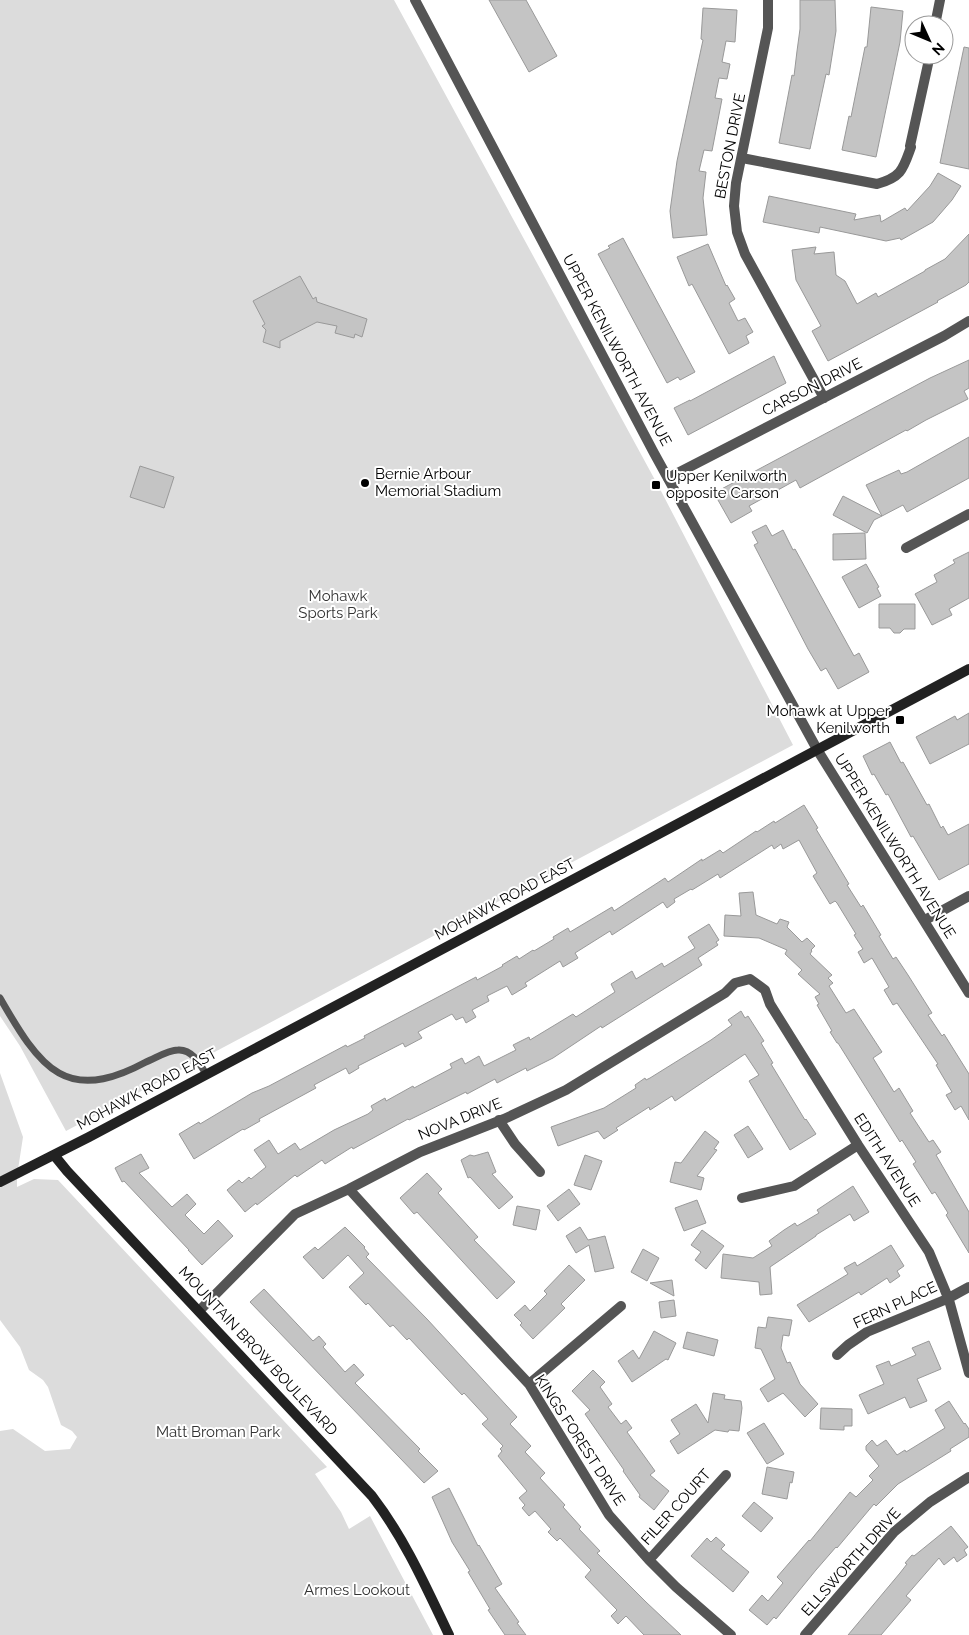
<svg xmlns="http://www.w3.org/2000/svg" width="969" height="1635" font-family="Raleway,sans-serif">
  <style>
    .green { fill: #dcdcdc }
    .building { fill: #c4c4c4; stroke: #999 }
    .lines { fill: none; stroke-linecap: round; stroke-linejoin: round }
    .service { stroke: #555; stroke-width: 7 }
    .minor { stroke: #555; stroke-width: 10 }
    .tertiary { stroke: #555; stroke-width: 10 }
    .secondary { stroke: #222; stroke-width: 10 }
    .poi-dot { fill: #000; stroke: #fff; stroke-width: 2 }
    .labels { text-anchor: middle; stroke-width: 4; stroke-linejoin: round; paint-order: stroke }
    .street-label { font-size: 15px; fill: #000; stroke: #fff }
    .poi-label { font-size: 15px; fill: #000; stroke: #fff; text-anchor: start }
    .park-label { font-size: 15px; fill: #333; stroke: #fff }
  </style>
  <rect width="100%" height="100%" fill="#fff"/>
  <path class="green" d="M0,0H394L661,491L793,745L66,1131L20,1046L0,1016Z
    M0,1073L23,1137L17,1176V1187L34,1179L58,1180L327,1467L315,1474L341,1512L349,1529L370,1516L433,1635H0V1431L13,1429L45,1451L70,1449L77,1437L72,1431L61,1425L48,1387L43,1380L29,1370L20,1347L0,1320Z"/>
  <path class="building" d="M489,0H526L557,56L529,72Z
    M800,0H835L836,31L829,75L826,74L810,149L779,143L792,75L794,76L797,51L800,29Z
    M871,7L903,11L900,42L876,157L842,150L849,116L851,117L865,47H867Z
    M703,8L737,10L735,42L726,41L722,62L730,64L727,79L719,78L715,98L722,99L712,151L704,150L699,171L706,172L703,198L707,235L673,238L670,211L677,161L703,40L701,39Z
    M964,47L969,48V169L940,163Z
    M938,173L961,186L952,200L933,222L901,240L900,238L886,241L820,227L819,233L763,222L769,196L856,214L854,220L880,215L881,222L905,208L907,211L930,186Z
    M969,234V282L966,285L937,301L938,302L828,361L812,331L821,326L796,280L792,250L816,247L814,254L834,252L836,275L845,281L857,304L876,293L878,297L925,271V270L945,259Z
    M623,238L695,372L680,380L678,377L667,383L598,254L610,248L608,246Z
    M708,244L726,286L727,285L735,299L729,303L738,321L745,318L753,332L746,336L749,343L729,354L692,284L689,286L677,257Z
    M300,276L313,299L316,297L317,302L367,319L362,337L355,334L354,338L335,333L337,326L317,322L280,341V348L263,342L266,330L262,326L265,324L253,301Z
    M774,356L786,383L688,435L674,408L690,400V401Z
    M969,360V388L964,391L968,399L926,420L907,431L906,430L800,488L796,480L749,506L752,511L731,523L714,493L930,378Z
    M969,437V478L907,512L903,505L882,516L866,485L899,470L901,474L907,472Z
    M140,466L174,477L164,508L130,497Z
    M843,496L882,516L874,520L867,533L833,515Z
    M766,525L772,536L783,530L793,550L795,549L854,656L859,653L869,672L838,689L826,668L821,671L808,649L754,545L758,543L752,532Z
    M865,533L866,559L833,560V534Z
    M969,552V598L949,609L952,615L932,625L915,594L937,582L934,575L955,563L953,560Z
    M866,564L879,587L877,588L881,596L859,608L842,577Z
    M879,604H915V629H904L900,633H894L890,628H879Z
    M969,713V744L930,764L916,737L955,716L957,720Z
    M890,742L901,763L903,762L927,805L929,804L941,828L943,826L948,835L969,824V864L939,880L913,836L911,837L888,794L886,795L874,774L872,775L863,756Z
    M804,805L818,828L816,829L849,884L847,885L861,907L863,905L881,935L879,936L893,959L896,957L908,975L932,1013L928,1015L942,1036L944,1034L969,1074V1120L961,1106L955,1110L946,1095L952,1092L936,1065L938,1064L897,1003L893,1005L884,990L889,987L872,958L864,963L858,952L863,949L854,935L856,934L837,903L835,901L830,904L813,876L817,873L799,840L783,849L781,844L774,849L772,845L720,878L718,874L692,890L691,889L674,899L675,902L667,908L663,902L612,935L610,931L575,953L578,958L563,967L560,961L525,983L527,986L512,995L507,986L487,996L489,1001L472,1010L476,1017L466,1023L463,1017L456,1020L452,1014L418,1032L422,1038L405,1047L403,1043L358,1066L359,1068L349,1074L346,1068L314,1085L316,1088L259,1119L260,1121L244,1130L243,1129L194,1159L179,1134L199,1122L200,1124L252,1093L269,1086L346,1045L347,1047L365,1038L364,1036L476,977L477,980L503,966L502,965L517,956L519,959L533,950L534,951L554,939L553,937L568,928L570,932L612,907L614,911L665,878L668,882L702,859V861L720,850L723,853L756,831L757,832L774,821L775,823Z
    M753,892L756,915L777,924L780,919L789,922L787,927L802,942L807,938L815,946L811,950L812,951L810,954L832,975L828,978L833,983L829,986L846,1013L854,1009L882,1052L873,1058L894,1092L899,1088L913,1111L910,1113L929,1142L933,1140L941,1152L936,1155L969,1212V1253L946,1215L948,1213L935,1192L932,1194L913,1164L916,1162L902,1140L900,1142L838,1043H837L830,1032L832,1031L817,1005L819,1004L815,997L820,994L798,974L802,970L785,954L787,950L759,938L724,936L725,915L741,916L739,893Z
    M709,924L719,940L716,942L718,945L698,958L702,965L602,1028L601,1026L553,1058L527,1071L526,1068L497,1083L495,1079L467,1094L466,1092L409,1120L408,1119L353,1149L352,1147L325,1164L322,1160L297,1177L295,1175L257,1205L256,1203L245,1212L227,1190L239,1180L242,1183L249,1177L251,1179L266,1167L254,1150L269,1140L278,1154L295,1143L300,1150L334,1130L368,1114L373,1110L371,1106L385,1098L386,1101L413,1086L414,1088L452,1068L450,1064L462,1058L465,1064L479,1056L484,1066L516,1050L513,1045L529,1037L530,1040L573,1014L576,1017L615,992L611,984L632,971L636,979L662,963L664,967L695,948L688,937Z
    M741,1011L745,1018L748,1016L764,1041L761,1043L773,1063L771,1064L805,1120L806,1119L816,1134L790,1150L749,1081L759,1075L745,1054L675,1101L672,1096L650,1110L649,1107L616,1128L618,1130L604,1139L598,1131L558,1146L551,1127L604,1108L636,1088L635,1085L645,1078L646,1080L650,1078L711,1040L732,1025L728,1020Z
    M748,1126L763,1149L748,1158L734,1135Z
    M705,1131L719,1142L714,1149L717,1150L697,1176L704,1178L701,1190L670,1182L675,1162L681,1163Z
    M488,1152L496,1172L492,1174L513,1197L499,1209L470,1177L468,1178L461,1160L470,1155L474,1156Z
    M141,1154L149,1168L139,1173L172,1207L187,1194L196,1204L185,1215L204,1234L218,1220L233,1236L202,1265L188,1250H189L124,1181L122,1182L115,1168Z
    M585,1155L602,1161L591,1190L574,1185Z
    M427,1173L442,1189L438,1193L478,1237L474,1240L515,1282L497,1299L417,1212L414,1214L400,1198Z
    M853,1186L869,1212L854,1221L850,1214L816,1235V1236L770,1267L772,1294L760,1295L759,1282L721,1278L723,1254L753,1258L772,1246L769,1241L784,1230L795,1223L797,1226L819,1213L817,1210Z
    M569,1189L580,1204L558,1221L547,1206Z
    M697,1200L706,1223L684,1231L675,1208Z
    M517,1206L540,1210L536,1230L513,1225Z
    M345,1227L365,1247L364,1248L369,1254L366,1257L427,1319L517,1417L510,1424L531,1446L525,1452L545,1473L540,1478L565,1505L563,1507L581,1527L579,1529L600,1551L597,1553L646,1602L681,1635H644L626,1616L618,1624L611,1616L617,1610L585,1577L591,1570L560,1538L557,1541L548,1532L551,1529L535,1511L529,1516L522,1508L525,1505L519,1498L527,1491L498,1456L502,1451L500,1449L503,1446L482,1424L488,1419L464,1393L462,1395L409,1338L407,1340L393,1325L390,1327L368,1303L366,1305L349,1287L364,1273L348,1255L323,1279L303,1257L315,1247L318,1250Z
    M580,1227L588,1240L605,1236L614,1268L595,1272L589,1245L576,1253L566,1236Z
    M702,1230L724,1246L706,1269L695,1260L701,1252L691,1245Z
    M891,1245L904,1266L897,1271L900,1276L890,1283L887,1278L861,1295L859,1292L809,1322L797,1305L848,1274L844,1268L855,1262L857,1266Z
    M643,1249L659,1258L647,1281L631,1272Z
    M569,1265L585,1280L561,1304L565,1308L533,1339L520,1325L522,1323L514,1315L525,1305L530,1311L547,1294L544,1291Z
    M672,1280L674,1296L650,1283Z
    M264,1289L313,1341L319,1336L326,1344L323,1347L345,1372L354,1364L364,1375L355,1383L420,1449L418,1451L438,1471L424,1483L250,1302Z
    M674,1300L676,1316L661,1318L659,1302Z
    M768,1317L792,1320L789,1336L783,1335L781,1348L787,1363L790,1362L800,1384L818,1404L805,1417L783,1393L768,1402L760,1389L775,1379L761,1349L755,1348L758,1327L766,1328Z
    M654,1331L676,1343L668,1360L666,1359L632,1382L618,1361L633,1350L639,1359Z
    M687,1332L718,1340L714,1356L683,1348Z
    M929,1341L941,1369L917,1379L927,1401L910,1408L905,1397L868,1414L859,1395L884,1384L876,1366L889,1361L891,1366L916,1355L912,1348Z
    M593,1370L605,1382L600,1387L612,1404L608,1407L621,1424L626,1420L632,1428L627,1432L655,1471L650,1475L669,1491L654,1510L639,1497L640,1495L623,1471L624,1470L585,1414L590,1410L572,1391Z
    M713,1393L725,1395L724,1399L741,1401L742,1408L739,1431L729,1430L728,1432L715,1430L678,1454L670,1441L680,1434L671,1420L696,1404L708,1423Z
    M949,1401L964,1424L965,1423L969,1429V1437L950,1449L951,1451L898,1484L876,1506L874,1504L837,1548L836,1547L816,1570L776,1619L774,1617L767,1625L749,1610L762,1595L768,1601L783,1583L777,1577L809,1540L810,1541L850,1492L856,1497L873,1480L869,1476L879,1466L866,1450V1446L872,1440L877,1446L886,1440L897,1455L905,1450L906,1452L945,1428L935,1410Z
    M821,1408L852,1409V1426H844V1430L820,1429Z
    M764,1423L784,1454L767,1464L747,1433Z
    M767,1467L794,1472L792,1483L790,1482L787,1499L762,1494Z
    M449,1488L478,1546L479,1545L502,1584L495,1588L519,1622L517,1623L526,1635H505L488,1610L490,1609L468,1572L470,1571L452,1542L432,1497Z
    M754,1502L773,1518L761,1532L742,1516Z
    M951,1526L968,1547L964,1550L967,1555L957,1562L954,1557L944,1565L939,1558L906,1596L911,1600L881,1635H848L900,1573L907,1564L905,1563L912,1555L914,1556Z
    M716,1537L725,1545L721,1549L749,1572L733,1592L691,1556L707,1538L711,1542Z"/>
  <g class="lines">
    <path class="service" d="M0,998C14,1022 34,1059 59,1073C87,1089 120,1076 146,1062C156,1058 168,1050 178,1050C192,1049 200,1064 206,1074"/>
    <path class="minor" d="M768,0V28L736,183L734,206L737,232L745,254L824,398
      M935,25L940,0
      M742,158L877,184C902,177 903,169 911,147L910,146L930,55
      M668,478L944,336L969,321
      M906,548L969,514
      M925,920L969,896
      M499,1120L515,1144L540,1172
      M349,1189L418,1265L529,1384L609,1515L649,1560L676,1587L731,1635
      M742,1198L794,1186L858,1145
      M199,1311L295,1214L349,1189L420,1152L504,1119L566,1090L725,993L735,983L750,979L765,990L770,1004L858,1145L929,1252L949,1300L969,1373
      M837,1355L848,1345L867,1332L947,1299L969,1287
      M529,1384L621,1306
      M649,1560L726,1475
      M805,1635L894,1532L930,1502L969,1477"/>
    <path class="tertiary" d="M415,0L654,453L818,751L969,993"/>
    <path class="secondary" d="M54,1155L67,1171L372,1496C405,1539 426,1587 449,1635
      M0,1182L89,1137L969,669"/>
  </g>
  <g class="poi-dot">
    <circle cx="365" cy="483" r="5"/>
    <rect x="651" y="480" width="10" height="10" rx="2.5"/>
    <rect x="895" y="715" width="10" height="10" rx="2.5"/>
  </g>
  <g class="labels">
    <g class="street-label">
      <text transform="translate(730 146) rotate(-79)" y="5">BESTON DRIVE</text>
      <text transform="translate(617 350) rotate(62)" y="5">UPPER KENILWORTH AVENUE</text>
      <text transform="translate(812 387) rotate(-27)" y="5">CARSON DRIVE</text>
      <text transform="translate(895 846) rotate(58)" y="5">UPPER KENILWORTH AVENUE</text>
      <text transform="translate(505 899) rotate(-28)" y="5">MOHAWK ROAD EAST</text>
      <text transform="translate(147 1089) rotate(-28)" y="5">MOHAWK ROAD EAST</text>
      <text transform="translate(460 1119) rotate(-22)" y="5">NOVA DRIVE</text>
      <text transform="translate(887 1160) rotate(57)" y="5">EDITH AVENUE</text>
      <text transform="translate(895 1305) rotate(-25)" y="5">FERN PLACE</text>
      <text transform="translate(258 1351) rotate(47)" y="5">MOUNTAIN BROW BOULEVARD</text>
      <text transform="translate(580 1440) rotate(57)" y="5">KINGS FOREST DRIVE</text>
      <text transform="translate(676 1507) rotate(-48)" y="5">FILER COURT</text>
      <text transform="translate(851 1562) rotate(-48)" y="5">ELLSWORTH DRIVE</text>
    </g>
    <g class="poi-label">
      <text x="375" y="479">Bernie Arbour<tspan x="375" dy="17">Memorial Stadium</tspan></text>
      <text x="666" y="481">Upper Kenilworth<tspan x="666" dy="17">opposite Carson</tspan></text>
      <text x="890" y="716" text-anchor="end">Mohawk at Upper<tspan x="890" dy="17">Kenilworth</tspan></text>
    </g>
    <g class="park-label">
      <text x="338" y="601">Mohawk<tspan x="338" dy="17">Sports Park</tspan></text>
      <text x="218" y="1437">Matt Broman Park</text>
      <text x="357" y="1595">Armes Lookout</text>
    </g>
  </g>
  <g transform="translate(929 40) rotate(134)"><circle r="24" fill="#ffffff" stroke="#999999"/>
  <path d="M0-4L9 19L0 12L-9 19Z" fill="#000000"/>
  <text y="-8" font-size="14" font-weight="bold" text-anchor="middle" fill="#000000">N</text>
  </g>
</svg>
